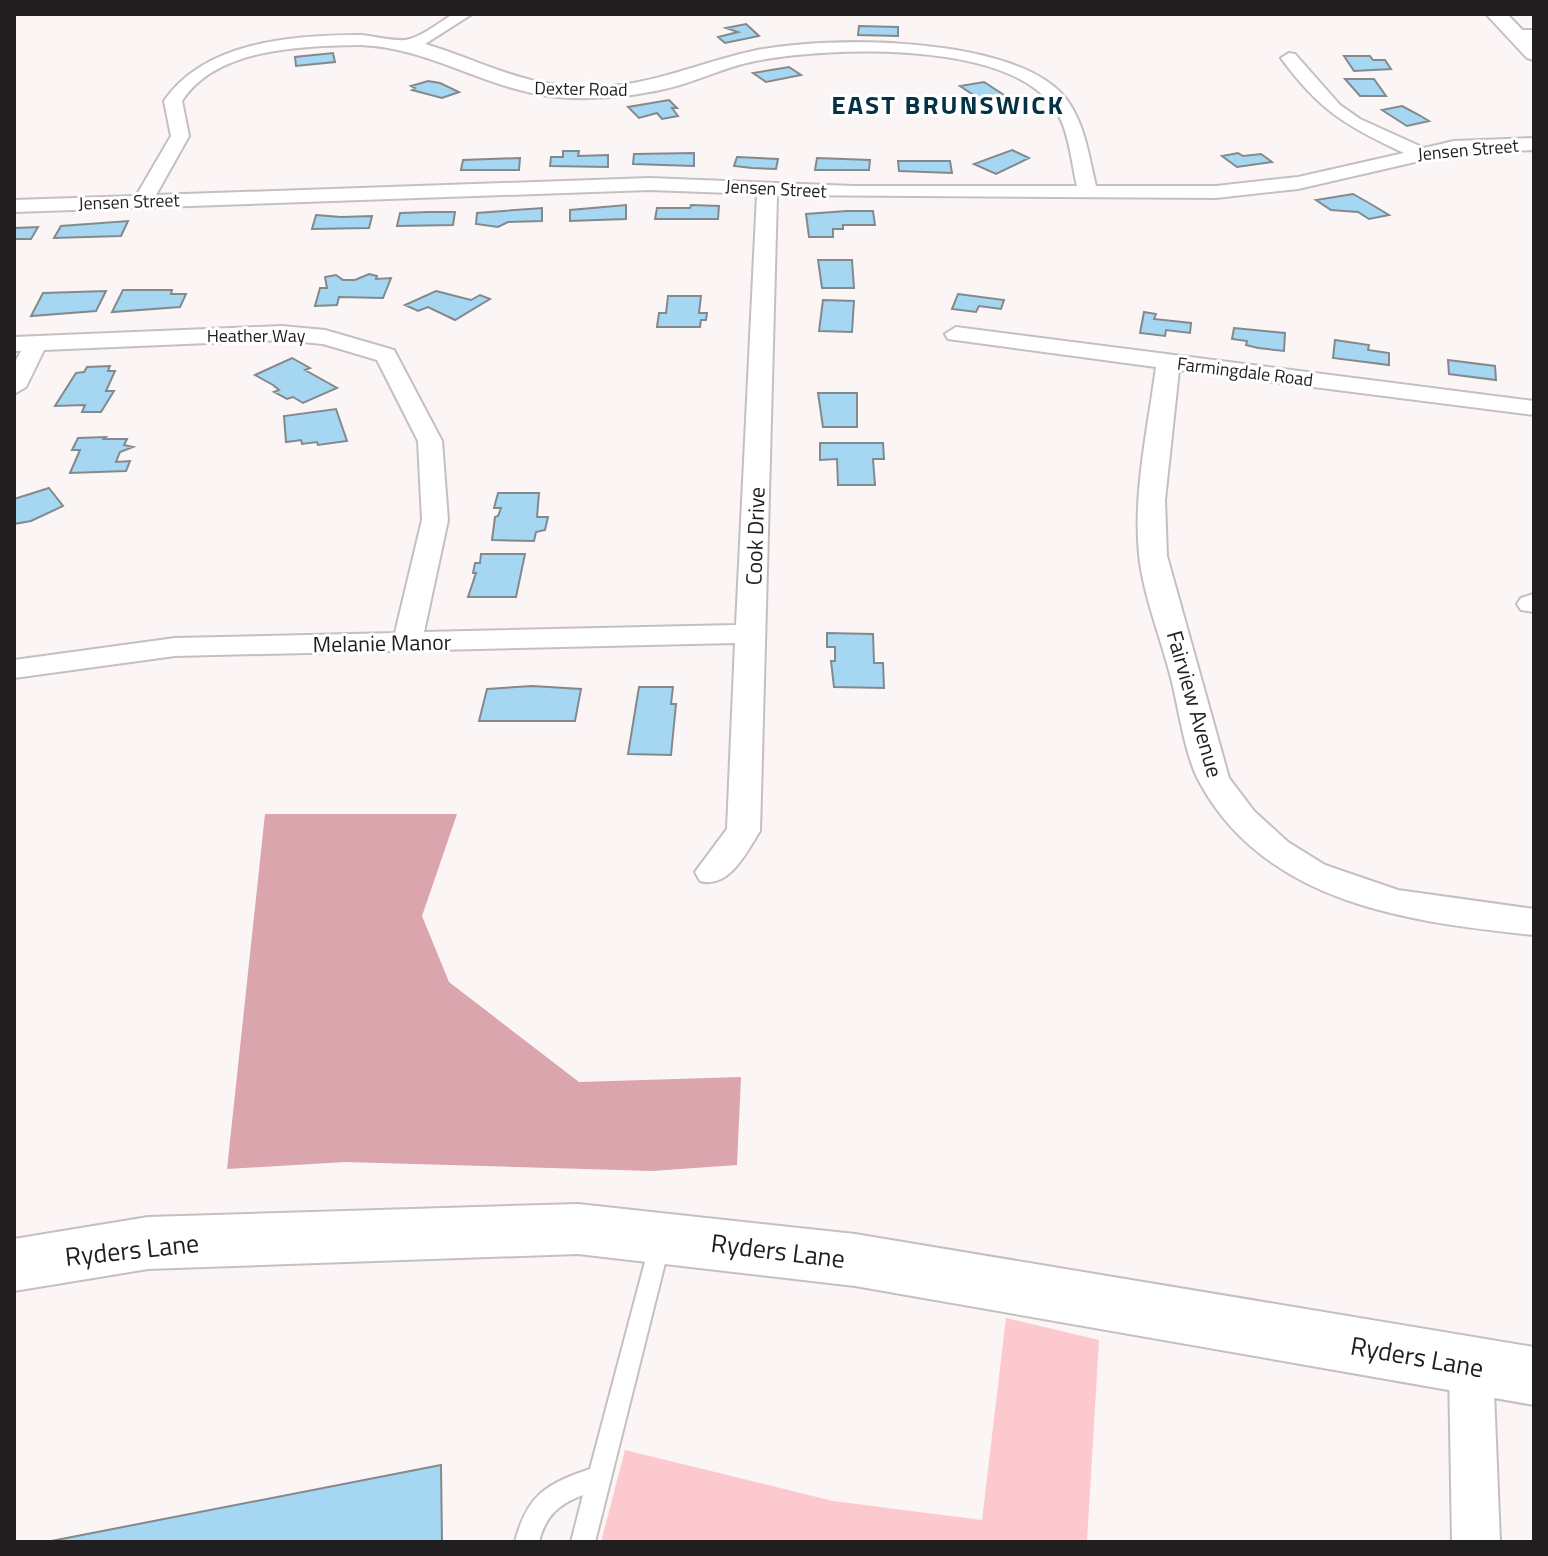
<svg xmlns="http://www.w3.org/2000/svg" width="1548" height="1556" font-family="'Titillium Web',sans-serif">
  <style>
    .green { fill: #fcc9cf }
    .water { fill: #daa5ac }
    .building { fill: #a5d6f2; stroke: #84898c; stroke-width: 2 }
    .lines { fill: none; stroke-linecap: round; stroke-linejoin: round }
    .service-casing { stroke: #c6bfc0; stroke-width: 4 }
    .minor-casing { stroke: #c6bfc0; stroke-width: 4 }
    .tertiary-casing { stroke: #c6bfc0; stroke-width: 4 }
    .secondary-casing { stroke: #c6bfc0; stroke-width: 4 }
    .service { fill: #fff; fill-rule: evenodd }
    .minor { fill: #fff; fill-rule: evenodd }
    .tertiary { fill: #fff; fill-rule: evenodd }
    .secondary { fill: #fff; fill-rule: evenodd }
    .labels { text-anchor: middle; stroke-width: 6; stroke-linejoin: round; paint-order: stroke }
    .far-street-label { font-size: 18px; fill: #201e1e; stroke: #fff }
    .street-label { font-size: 22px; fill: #201e1e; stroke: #fff }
    .far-district-label { font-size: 26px; font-weight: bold; letter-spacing: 2px; fill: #043348; stroke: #fff }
    .near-street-label { font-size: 26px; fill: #201e1e; stroke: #fff }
  </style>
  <rect width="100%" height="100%" fill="#fcf5f6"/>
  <path class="green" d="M1006,1318L1099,1340L1087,1542H601L625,1450L833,1501L982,1520Z"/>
  <path class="water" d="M265,814H457L422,916L449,982L579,1082L741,1077L737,1165L652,1171L345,1162L227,1169Z"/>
  <path class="building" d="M746,24L759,36L725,43L718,37L738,32L726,28Z
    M859,26L898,27V36L858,35Z
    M333,53L335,62L296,66L295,57Z
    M1344,56H1370L1373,60H1385L1391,69L1354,71Z
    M789,67L801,75L766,82L753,73Z
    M1345,79H1374L1386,96H1360Z
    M428,81L440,83L459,92L442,98L412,90L415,88L411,86Z
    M984,82L1004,95L981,100L960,86Z
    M669,100L677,108H672L678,116L662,119L657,113L639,118L628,107Z
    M1402,106L1419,115L1429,121L1407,126L1382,110Z
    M1012,150L1029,158L996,174L974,164Z
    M563,151H579L578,156L608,155V167L550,166L551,157H563Z
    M694,153V166L633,164L634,154Z
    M1238,153L1243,156L1261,154L1272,162L1237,167L1222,156Z
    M737,157L778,159L776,169L752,168L734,166Z
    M520,158L519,170H461L463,160Z
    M817,158L870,160L869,170H815Z
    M898,161H950L952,173L899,171Z
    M1353,194L1369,203L1389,215L1369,219L1358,212L1331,210L1316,200Z
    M626,205V219L570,221V210Z
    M691,205L719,206L718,219H655L657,208H690Z
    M542,208V221L508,222L498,227L476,224L477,213Z
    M847,211H873L875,225H843V229H833V237H809L806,214Z
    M429,212H455L453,225L397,226L400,213Z
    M316,215L341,217L372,216L369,228L312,229Z
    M128,221L121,236L54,238L61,226Z
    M38,227L31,239H14V228Z
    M818,260H852L854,288H822Z
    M369,274L377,276L376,279L391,278L383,298L339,297L337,305L315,306L320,288H327L325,277L336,275L343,280H355Z
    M123,290H172L171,294H186L180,307L112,312Z
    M106,291L96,311L31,316L43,293Z
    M436,291L471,300L480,295L490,299L455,320L428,307L418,311L405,305Z
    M958,294L1004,300L1001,309L979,306L976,312L952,309Z
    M668,296H701L699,313H707L706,320H701L700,327H657L659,313H666Z
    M823,300L854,301L852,332L819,331Z
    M1144,312L1156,314L1154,319L1191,323L1190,333L1166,330L1165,336L1140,333Z
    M1234,328L1285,333L1284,351L1258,348L1246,345L1247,341L1232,339Z
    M1335,340L1369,345L1368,350L1389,353V365L1333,358Z
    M292,358L310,368L305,370L337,388L303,403L293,397L287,399L274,392L279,390L273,385L255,375Z
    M1448,360L1495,366L1496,380L1449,374Z
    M110,366L108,371H115L106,391H114L101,412H82L85,405L55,406L76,373L84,372L87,367Z
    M818,393H857V427H823Z
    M336,409L347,441L318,445L317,442L302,444L301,440L286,442L284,416Z
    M106,437L104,439H127L124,445L133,447L120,452L116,462L130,461L126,471L70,473L80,450H72L78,438Z
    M820,443H883L884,459H873L875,485H838L837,459L820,460Z
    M49,488L63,506L31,521L14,524V499Z
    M498,493H539L537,517H548L545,530L536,532L534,541L492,540L495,517L498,516L501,508H494Z
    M481,554H525L516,597H468L476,573H473L475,563H480Z
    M827,633L873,634L874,663H883L884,688L834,687L831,661H835V647H827Z
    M532,686L581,689L575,721H479L487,689Z
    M639,687H673L671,704H676L671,755L628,754Z
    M441,1465L442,1542H46Z"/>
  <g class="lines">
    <g class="service-casing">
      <path id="service" d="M660,1234L667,1236L670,1243L595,1542H571L583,1495C559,1504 545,1516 539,1542H515C527,1495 546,1484 590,1469L650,1243L653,1236Z"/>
    </g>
    <g class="minor-casing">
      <path id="minor" d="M453,14H472L425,44C485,62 528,89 594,87C651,86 698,63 753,51C826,35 1019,35 1067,100C1085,125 1089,157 1096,186H1216L1298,177L1404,153C1346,126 1319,110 1281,58L1289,53L1295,54L1340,105L1360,119L1424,148L1454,141L1534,138V150L1454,153L1298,189L1216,198L777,195L760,831C746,853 729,889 700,881L695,872L727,829L735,643L175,656L14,678V660L175,638L395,633L422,520L418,441L377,360L323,344L282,340L44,350L26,387L14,394V364L21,351H14V337L282,326L325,330L394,350L442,441L448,520L424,632L736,625L757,194L650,190L14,212V200L136,196L171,136L164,101C205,41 294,35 361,35C375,36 398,43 410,39C424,35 440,22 453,14ZM361,45C436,48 497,97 572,98C608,99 645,95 680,85C707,77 733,64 761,60C834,47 1003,41 1052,105C1069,126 1071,161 1077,186H854L650,178L156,195L189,136L182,101C217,47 304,46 361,45Z
        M1517,30H1534V40L1511,38L1509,35Z
        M956,327L1534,401V415L1179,370L1165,500L1167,556L1229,778L1254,811L1288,842L1325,865L1398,890L1534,909V935C1410,922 1266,904 1200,783C1185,757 1179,709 1171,678C1161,638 1143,595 1139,554C1133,492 1148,428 1156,367L948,339L945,334Z
        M1534,594V612L1521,610L1517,604L1521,598Z
        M1471,1345L1487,1351L1493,1366L1500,1542H1452L1449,1366L1455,1351Z"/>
    </g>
    <g class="tertiary-casing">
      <path id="tertiary" d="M1486,14H1507L1534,42V60L1527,58Z"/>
    </g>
    <g class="secondary-casing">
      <path id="secondary" d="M578,1204L855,1234L1534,1347V1405L855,1286L578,1254L148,1269L14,1291V1239L148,1217Z"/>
    </g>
    <use href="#service" class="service"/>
    <use href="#minor" class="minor"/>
    <use href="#tertiary" class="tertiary"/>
    <use href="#secondary" class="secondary"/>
  </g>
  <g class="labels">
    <g class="far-street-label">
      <text transform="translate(581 89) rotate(1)" y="6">Dexter Road</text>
      <text transform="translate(1468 150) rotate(-5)" y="6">Jensen Street</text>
      <text transform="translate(776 189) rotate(3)" y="6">Jensen Street</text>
      <text transform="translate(129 202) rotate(-2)" y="6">Jensen Street</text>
      <text x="256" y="342">Heather Way</text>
      <text transform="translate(1245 372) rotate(7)" y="6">Farmingdale Road</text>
    </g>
    <g class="street-label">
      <text transform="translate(755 536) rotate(-88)" y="8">Cook Drive</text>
      <text transform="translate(382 643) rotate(-1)" y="8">Melanie Manor</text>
      <text transform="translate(1195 704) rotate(74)" y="8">Fairview Avenue</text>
    </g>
    <g class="far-district-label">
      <text x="948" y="114">EAST BRUNSWICK</text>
    </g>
    <g class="near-street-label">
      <text transform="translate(132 1250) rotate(-6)" y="9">Ryders Lane</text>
      <text transform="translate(778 1251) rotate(7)" y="9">Ryders Lane</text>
      <text transform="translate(1417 1357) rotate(10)" y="9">Ryders Lane</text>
    </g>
  </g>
  <rect width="1548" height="1556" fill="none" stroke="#201e1e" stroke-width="32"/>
</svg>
